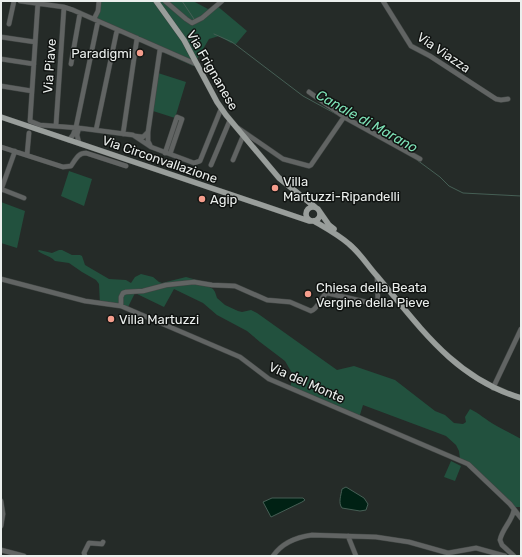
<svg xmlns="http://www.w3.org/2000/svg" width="522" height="557" font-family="Rubik,sans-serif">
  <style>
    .green { fill: #22513e }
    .water { fill: #002114; stroke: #465f55 }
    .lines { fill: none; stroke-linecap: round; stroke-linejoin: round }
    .stream { stroke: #465f55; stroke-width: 1 }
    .minor-casing { stroke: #414644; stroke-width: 5.5 }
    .major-casing { stroke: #414644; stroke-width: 6 }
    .minor { stroke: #616463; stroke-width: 4.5 }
    .major { stroke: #999e9b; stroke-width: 5.5 }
    .poi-dot { fill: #f49d8c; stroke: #101311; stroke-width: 1.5 }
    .labels { text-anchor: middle; stroke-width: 3; stroke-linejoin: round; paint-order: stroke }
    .street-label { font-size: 13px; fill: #ebefed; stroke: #101311 }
    .poi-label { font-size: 13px; fill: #ebefed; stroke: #101311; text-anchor: start }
    .water-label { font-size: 14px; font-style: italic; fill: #7ee2b7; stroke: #101311 }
  </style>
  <rect width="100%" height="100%" fill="#252b28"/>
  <path class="green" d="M99,1H193L208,9L216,5L247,31L236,44L231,43L219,36L209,39L193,66L97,22Z
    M158,73L186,82L175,118L153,111Z
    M69,171L92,179L84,206L61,196Z
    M1,202L25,211L17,248L1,243Z
    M39,250L52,253L59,250H62L72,255H80L82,256L85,265L109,279L126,280L131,283L135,277L141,274L153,277L159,282L162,283L186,277L197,280L213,289L215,292L217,298L225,305L238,311L242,312L251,310L257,313L337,370L354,366L395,380L435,411L445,415L454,423L463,424L466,422L465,417L470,409C479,413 486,420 495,425C503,430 513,434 521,439V507H515L460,459L459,451L456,445L446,436L363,405L359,418L290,387L292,381V373L285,361L260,342L247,331L217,315L203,303L174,289L164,307L135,293L127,309L100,305L99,284L96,280L82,272L69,263L55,261C51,256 43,255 38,251Z
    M451,461L461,466L455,481L444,477Z"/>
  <path class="water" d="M346,487L364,498L368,504L366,510L360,511L342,508C338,503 341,495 342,489Z
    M272,498H303L305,500L302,502L271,517L263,502Z"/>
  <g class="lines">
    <path class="stream" d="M182,1L194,19
      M214,34L232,42L303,96L336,114
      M417,160L440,177L449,186L463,193L521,196"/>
    <g class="minor-casing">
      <path id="minor" d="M20,1L64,7L73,10L198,65
        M38,1L30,121L40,125L79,128L133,135L151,147L194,163L200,161L221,109
        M165,1L186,19L192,23L202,18L222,1
        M383,1L411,46L430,56L496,99L501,100L508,99
        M94,19L98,11L99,1
        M9,24L14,1
        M1,37L35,42
        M1,59L34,64
        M71,64L80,13
        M1,86L32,91
        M309,92L344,117L420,159
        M56,125L64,7
        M79,128L77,135L79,143
        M238,128L283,159L309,166L311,165L344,117
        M96,130L117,30
        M123,134L137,38
        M135,136L143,137L148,132
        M69,140L73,135L76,127L98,21
        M150,145L148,141V132L160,49
        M1,147L63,167L71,166C76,159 78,153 86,153L126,166
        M165,153L177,117L182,119L170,154
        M27,155L29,133
        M233,160L243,136
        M211,165L230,120
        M1,189L24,198
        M1,190L15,151
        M1,279L85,301L121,306L240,357L269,379L468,464L510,504L521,518
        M121,306V297L123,293L126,292L143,291L166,285L194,282L212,285L235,286L267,300L290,302L311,311C319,308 320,297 327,293L375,304L378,302L377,276
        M493,388L521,329
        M1,501L3,514L1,526
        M514,510C512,521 502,529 500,540L502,545L514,556
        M348,536L356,556
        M1,550L24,556
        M85,556L84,553L89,543L102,544L103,542
        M273,556C282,543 297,537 312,535L376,537L409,542L448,553L476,548L505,556"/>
    </g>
    <g class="major-casing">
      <path id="major" d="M156,1L184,40L217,102L226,115L279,178L315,207
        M1,117L309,221H312
        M306 214a7 7 0 1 1 14 0a7 7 0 1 1-14 0Z
        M320,212L329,225L334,229
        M314,221C326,228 339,235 349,244C360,253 368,266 377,276C420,327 454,378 521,398"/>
    </g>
    <use href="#minor" class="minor"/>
    <use href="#major" class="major"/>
  </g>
  <g class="poi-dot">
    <circle cx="140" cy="53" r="4"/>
    <circle cx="275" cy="188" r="4"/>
    <circle cx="202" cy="199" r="4"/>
    <circle cx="308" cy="294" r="4"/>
    <circle cx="111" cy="319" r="4"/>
  </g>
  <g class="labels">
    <g class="street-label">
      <text transform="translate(444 52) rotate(34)" y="5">Via Viazza</text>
      <text transform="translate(49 66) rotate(-86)" y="5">Via Piave</text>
      <text transform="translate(213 70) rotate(60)" y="5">Via Frignanese</text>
      <text transform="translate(160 159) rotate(19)" y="5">Via Circonvallazione</text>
      <text transform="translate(307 382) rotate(24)" y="5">Via del Monte</text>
    </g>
    <g class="poi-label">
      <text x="132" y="58" text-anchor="end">Paradigmi</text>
      <text x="283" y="186">Villa<tspan x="283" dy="15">Martuzzi-Ripandelli</tspan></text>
      <text x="210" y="204">Agip</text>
      <text x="316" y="292">Chiesa della Beata<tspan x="316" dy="15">Vergine della Pieve</tspan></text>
      <text x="119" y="324">Villa Martuzzi</text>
    </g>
    <g class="water-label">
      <text transform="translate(367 121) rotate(29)" y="5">Canale di Marano</text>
    </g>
  </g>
  <rect width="522" height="557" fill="none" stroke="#ebefed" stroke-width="4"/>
</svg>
